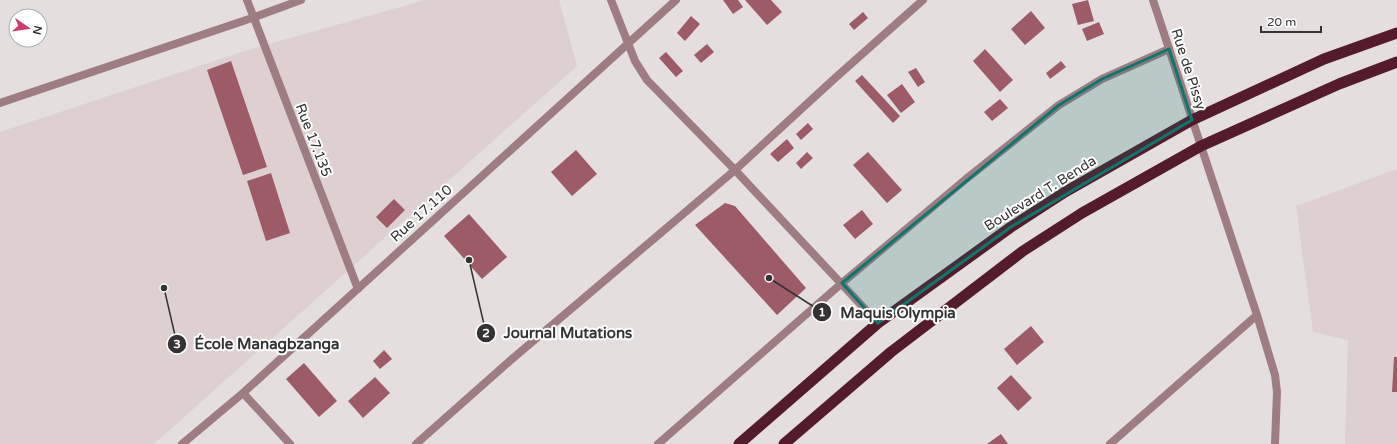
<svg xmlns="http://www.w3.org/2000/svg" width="1397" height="444" font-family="'Varela Round',sans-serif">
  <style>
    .built { fill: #decfd1 }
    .building { fill: #9d5b68 }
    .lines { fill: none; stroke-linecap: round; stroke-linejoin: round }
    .minor { stroke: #9d7d82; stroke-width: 8 }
    .tertiary { stroke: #9d7d82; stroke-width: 8 }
    .trunk { stroke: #541c2b; stroke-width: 11 }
    .marked { fill: #0f766e; fill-opacity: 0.2; stroke: #0f766e; stroke-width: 3; stroke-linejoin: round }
    .labels { text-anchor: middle; stroke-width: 4; stroke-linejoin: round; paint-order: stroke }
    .street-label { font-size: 14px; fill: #343233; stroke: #fff }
    .leader { fill: none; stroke: #343233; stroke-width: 1.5 }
    .callout-dot { fill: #343233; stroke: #fff; stroke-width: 1.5 }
    .mark-label { font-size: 12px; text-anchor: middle; font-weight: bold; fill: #fff }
    .callout-label { font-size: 15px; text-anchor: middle; font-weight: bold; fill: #343233; stroke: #fff; stroke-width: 4; stroke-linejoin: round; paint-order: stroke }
  </style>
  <rect width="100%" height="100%" fill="#e4dedf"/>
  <path class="built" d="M425,0H559L577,66L154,444H0V132L241,52Z
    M1397,169V444H1345L1348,340L1313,332L1296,206Z"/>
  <path class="building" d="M723,0H738L743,7L733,14Z
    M745,0H771L782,12L767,25Z
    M1088,0L1094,21L1078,25L1072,4Z
    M1031,11L1045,28L1025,45L1011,29Z
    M863,12L868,18L854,30L849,24Z
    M691,16L700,24L685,41L677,33Z
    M1099,22L1104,34L1087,41L1082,29Z
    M707,44L714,52L701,63L694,55Z
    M985,49L1013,80L1000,92L973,61Z
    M666,52L683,71L676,77L659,58Z
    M231,61L267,167L243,175L207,70Z
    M1061,61L1066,67L1050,79L1046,73Z
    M916,68L925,82L918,87L908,72Z
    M862,75L900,116L893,123L855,81Z
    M902,84L915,102L901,113L887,95Z
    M1000,99L1008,108L992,121L984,112Z
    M808,123L813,129L801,140L796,134Z
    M787,139L794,148L778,162L770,154Z
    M576,150L597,174L572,196L551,172Z
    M807,152L813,158L801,169L796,163Z
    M868,152L902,190L887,203L853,165Z
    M271,173L290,233L266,241L247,181Z
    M394,199L405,210L387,228L376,217Z
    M725,203L735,206L806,288L777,315L695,225Z
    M862,210L873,224L855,239L843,225Z
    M469,214L507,257L482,279L444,236Z
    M1031,326L1044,342L1017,365L1004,349Z
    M384,350L392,359L380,369L373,361Z
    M1394,357H1397V392H1392Z
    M304,363L337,401L319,417L286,379Z
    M1011,375L1032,398L1018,411L997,388Z
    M375,377L390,393L363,418L348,401Z
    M1001,434L1008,444H987Z"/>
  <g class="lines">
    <path class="minor" d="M247,0L358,289
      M611,0L635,61L647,80L735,170L878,323
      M0,103L252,18L301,0
      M1201,146L1257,315L1275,375L1277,392L1275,444
      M243,393L290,444
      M182,444L243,393L676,0
      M416,444L512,359L735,170L834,79L923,0
      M658,444L842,283L966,179L1059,105L1102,79L1169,49
      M1110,444L1257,315"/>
    <path class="tertiary" d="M1153,0L1201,146"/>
    <path class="trunk" d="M739,444L878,323L1011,227L1065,192L1192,120L1324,59L1397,33
      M784,444L891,352L1023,251L1082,213L1201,146L1339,84L1397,62"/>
  </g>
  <path class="marked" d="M1169,49L1192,120L1011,227L878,323L842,283L1059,105L1102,79Z"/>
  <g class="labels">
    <g class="street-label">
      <text transform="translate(1189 69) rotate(72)" y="5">Rue de Pissy</text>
      <text transform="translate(314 140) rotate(69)" y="5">Rue 17.135</text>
      <text transform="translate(1040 193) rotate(-32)" y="5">Boulevard T. Benda</text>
      <text transform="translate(421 213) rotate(-42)" y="5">Rue 17.110</text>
    </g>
  </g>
  <path class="leader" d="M769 278L822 312M469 260L486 333M164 288L177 344"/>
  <g class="callout-dot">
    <circle cx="769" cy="278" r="4"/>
    <circle cx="469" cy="260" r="4"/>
    <circle cx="164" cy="288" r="4"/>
    <circle cx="822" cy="312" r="10"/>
    <circle cx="486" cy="333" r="10"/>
    <circle cx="177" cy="344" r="10"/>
  </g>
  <g class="mark-label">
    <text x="822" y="316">1</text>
    <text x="486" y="337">2</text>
    <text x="177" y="348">3</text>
  </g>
  <g class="callout-label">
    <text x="898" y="318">Maquis Olympia</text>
    <text x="568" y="338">Journal Mutations</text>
    <text x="267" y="349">École Managbzanga</text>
  </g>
  <g transform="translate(28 28) rotate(103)"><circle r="19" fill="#ffffff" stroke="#aeadad"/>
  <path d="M0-3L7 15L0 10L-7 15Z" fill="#cc3d65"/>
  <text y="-6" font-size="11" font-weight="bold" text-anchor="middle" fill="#343233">N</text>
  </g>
  <path d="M1261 26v6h60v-6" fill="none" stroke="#343233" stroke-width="2"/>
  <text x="1267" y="26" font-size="12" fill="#343233" stroke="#ffffff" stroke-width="3" paint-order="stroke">20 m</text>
</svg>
